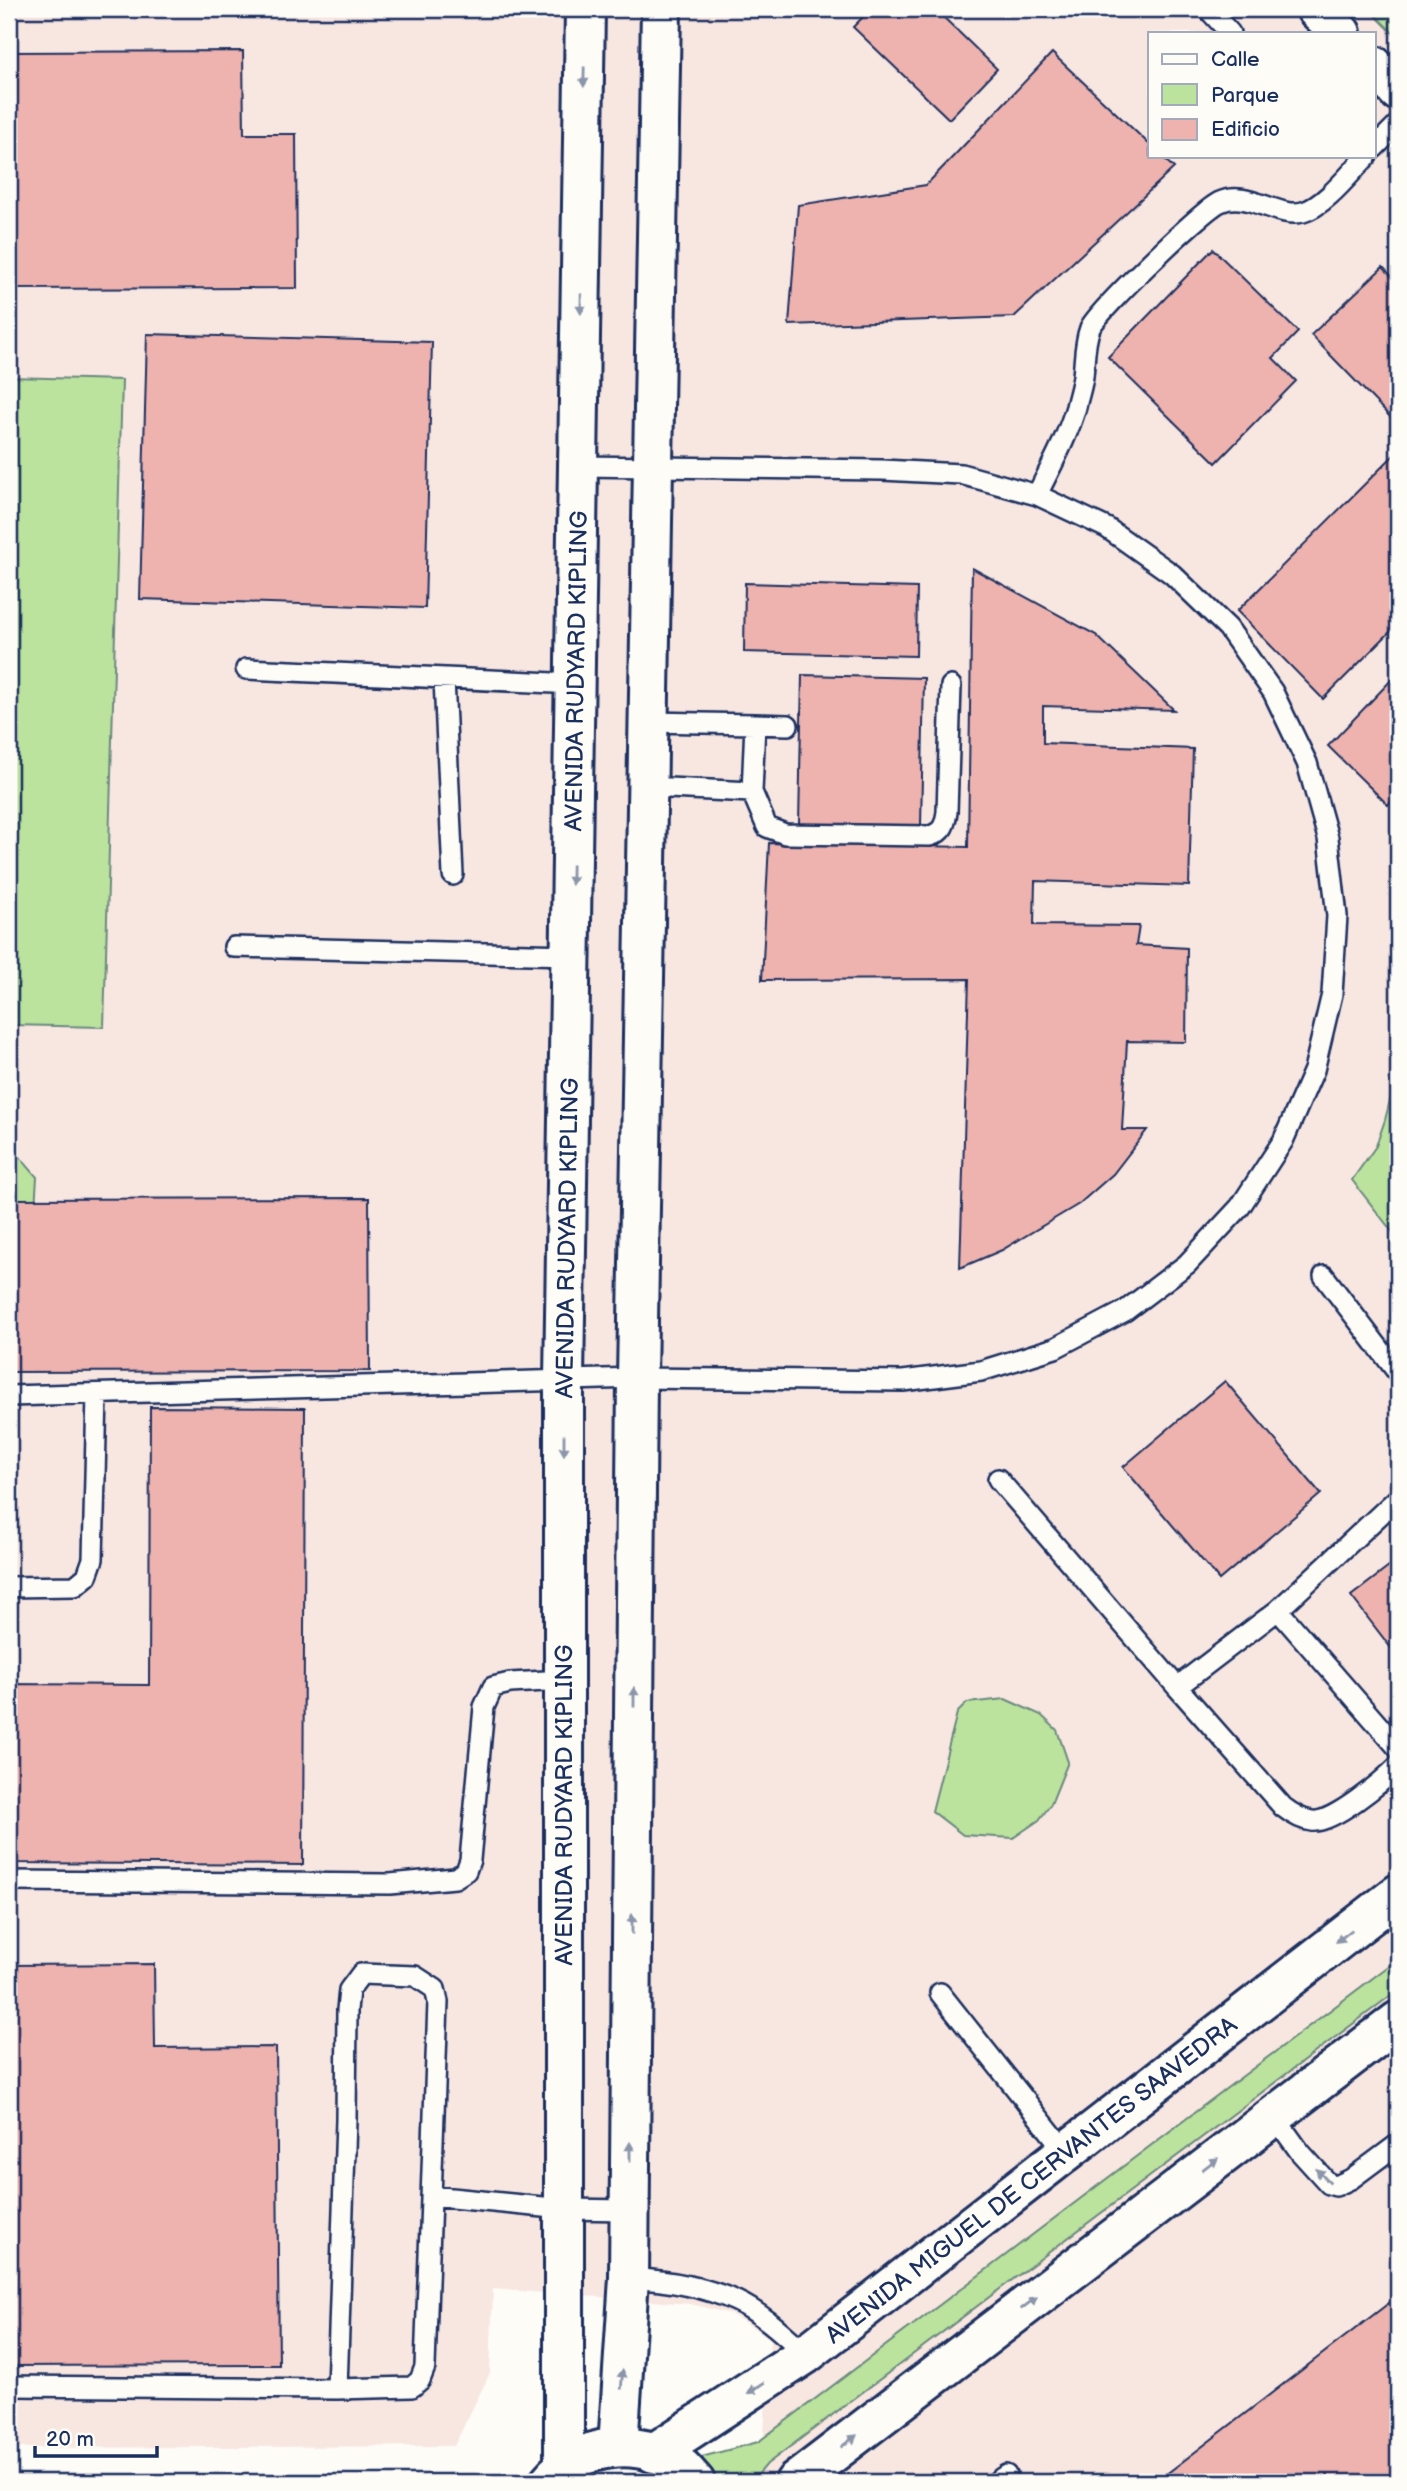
<svg xmlns="http://www.w3.org/2000/svg" width="1407" height="2491" font-family="'Balsamiq Sans',sans-serif">
  <style>
    .built { fill: #f8e6e1; fill-rule: evenodd }
    .green { fill: #bbe39e; stroke: #6b897e; stroke-width: 2 }
    .building { fill: #eeb3ae; stroke: #1b2f5e; stroke-width: 2 }
    .lines { fill: none; stroke-linecap: round; stroke-linejoin: round }
    .service-casing { stroke: #1b2f5e; stroke-width: 24 }
    .tertiary-casing { stroke: #1b2f5e; stroke-width: 44 }
    .secondary-casing { stroke: #1b2f5e; stroke-width: 44 }
    .service { stroke: #fdfcf7; stroke-width: 19 }
    .tertiary { stroke: #fdfcf7; stroke-width: 38 }
    .secondary { stroke: #fdfcf7; stroke-width: 38 }
    .oneway { fill: #8c96aa }
    .labels { text-anchor: middle; stroke-width: 5; stroke-linejoin: round; paint-order: stroke }
    .street-label { font-size: 24px; fill: #1b2f5e; stroke: #fdfcf7 }
  </style>
  <rect width="100%" height="100%" fill="#fdfcf7"/>
  <filter id="ink" filterUnits="userSpaceOnUse"><feTurbulence type="fractalNoise" baseFrequency=".0143" numOctaves="2"/><feDisplacementMap in="SourceGraphic" scale="14" xChannelSelector="R" yChannelSelector="G"/><feConvolveMatrix kernelMatrix="1 2 1 2 8 2 1 2 1" color-interpolation-filters="sRGB"/></filter>
  <g filter="url(#ink)">
    <path class="built" d="M9,9H1398V2482H761L770,2338L731,2314L691,2304L493,2289L490,2373L454,2446L9,2448ZM1150,33H1374V156H1150Z"/>
    <path class="green" d="M1369,9H1398V38Z
      M9,377L122,380L104,1027L9,1025Z
      M1398,1069V1239L1352,1180L1376,1146L1385,1120Z
      M9,1156H19L37,1177L31,1271L11,1290H9Z
      M1005,1699L1041,1715L1057,1730L1068,1762L1051,1804L1039,1820L1013,1838L963,1835L932,1811L957,1713L967,1703Z
      M1398,1959V1990L767,2464L752,2482H712L690,2460L758,2442Z"/>
    <path class="building" d="M871,9H935L997,69L949,119L853,27Z
      M243,51L244,134H296L297,288L9,289V52Z
      M1052,53L1150,145V156H1161L1174,168L1014,317L789,325L798,205L926,185Z
      M1213,249L1298,332L1273,358L1296,381L1216,463L1108,357Z
      M1383,267L1398,283V425L1311,335Z
      M147,334L432,342L425,608L140,599Z
      M1398,451V624L1323,699L1237,611Z
      M972,568L1096,635L1174,710L1043,706V743L1193,749L1189,886L1035,881L1034,925L1139,926L1136,945L1187,948L1186,1042L1127,1041L1122,1130H1147L1113,1174L1079,1204L1002,1250L960,1268L969,979L762,980L769,843L968,847Z
      M745,583L917,588L916,656L744,652Z
      M1398,673V795L1388,805L1328,746Z
      M802,675L924,678L921,826L799,824Z
      M369,1198L370,1371L9,1372V1199Z
      M1225,1381L1321,1494L1219,1580L1123,1467Z
      M150,1407L305,1408L303,1865L9,1863V1684L149,1685Z
      M1398,1560V1657L1351,1596Z
      M154,1964L155,2048L276,2047L279,2365L9,2366V1965Z
      M1398,2296V2482H1156Z"/>
    <g class="lines">
      <g class="service-casing">
        <path id="service" d="M1208,9L1230,33
          M1374,148L1398,124
          M1037,495C1051,466 1067,438 1076,407C1078,397 1082,386 1083,376C1085,359 1084,344 1090,328C1098,311 1202,210 1220,202C1248,189 1277,219 1303,212C1325,206 1351,172 1367,156
          M246,669L576,684
          M444,679L453,875
          M648,722L755,724L752,792
          M755,724L788,725
          M647,787L752,792L767,827L785,834L930,836C943,832 945,825 947,812L951,686
          M234,947L571,955
          M1324,1276L1398,1373
          M9,1396L637,1378L903,1381L981,1371L1055,1348L1125,1311L1187,1264L1240,1207L1283,1141L1314,1070L1332,994L1337,916L1328,838L1307,763L1273,692L1228,628L1172,574L1107,528L1037,495L961,474L882,470L579,466
          M998,1479L1177,1687L1278,1610L1398,1748
          M9,1587L75,1586L87,1576L93,1559L97,1394
          M1278,1610L1398,1498
          M1177,1687L1283,1807C1292,1814 1301,1820 1312,1821C1332,1824 1383,1781 1398,1766
          M9,1881L390,1884L455,1878L466,1871L470,1860L484,1707L493,1687L510,1683L564,1680
          M361,1974L415,1976L435,1989L438,2002L425,2367L420,2380L412,2387L337,2389L346,2120L347,2010L349,1990Z
          M940,1993L1066,2152
          M1274,2116L1300,2152L1329,2184L1336,2186L1351,2179L1398,2144
          M431,2196L564,2209L629,2210
          M629,2278C664,2280 703,2286 736,2301C762,2313 785,2335 806,2354
          M9,2386L337,2389
          M996,2482L1006,2475"/>
      </g>
      <g class="tertiary-casing">
        <path id="tertiary" d="M1316,9L1341,33
          M1374,66L1398,91
          M618,2447L629,2278L637,1378L661,9
          M654,2453L806,2354L1398,1894
          M564,2468V1380L585,9
          M795,2482L1398,2021"/>
      </g>
      <g class="secondary-casing">
        <path id="secondary" d="M549,2482C580,2443 640,2436 680,2466C685,2470 690,2477 695,2482"/>
      </g>
      <use href="#service" class="service"/>
      <use href="#tertiary" class="tertiary"/>
      <use href="#secondary" class="secondary"/>
    </g>
    <defs><path id="oneway-solid" d="M-6-.8H1V-3.2L6.5 0L1 3.2V.8H-6Z" transform="scale(1.75)"/></defs>
    <g class="oneway">
      <use href="#oneway-solid" transform="translate(584 77) rotate(91)"/>
      <use href="#oneway-solid" transform="translate(581 304) rotate(91)"/>
      <use href="#oneway-solid" transform="translate(572 875) rotate(91)"/>
      <use href="#oneway-solid" transform="translate(564 1445) rotate(90)"/>
      <use href="#oneway-solid" transform="translate(634 1697) rotate(-90)"/>
      <use href="#oneway-solid" transform="translate(632 1924) rotate(-90)"/>
      <use href="#oneway-solid" transform="translate(1344 1936) rotate(142)"/>
      <use href="#oneway-solid" transform="translate(630 2152) rotate(-90)"/>
      <use href="#oneway-solid" transform="translate(1210 2164) rotate(-37)"/>
      <use href="#oneway-solid" transform="translate(1323 2176) rotate(-134)"/>
      <use href="#oneway-solid" transform="translate(1029 2303) rotate(-37)"/>
      <use href="#oneway-solid" transform="translate(622 2379) rotate(-86)"/>
      <use href="#oneway-solid" transform="translate(756 2388) rotate(146)"/>
      <use href="#oneway-solid" transform="translate(849 2441) rotate(-37)"/>
    </g>
  </g>
  <g class="labels">
    <g class="street-label">
      <text transform="translate(576 671) rotate(-89)" y="8">AVENIDA RUDYARD KIPLING</text>
      <text transform="translate(567 1238) rotate(-89)" y="8">AVENIDA RUDYARD KIPLING</text>
      <text transform="translate(564 1805) rotate(-90)" y="8">AVENIDA RUDYARD KIPLING</text>
      <text transform="translate(1031 2180) rotate(-38)" y="8">AVENIDA MIGUEL DE CERVANTES SAAVEDRA</text>
    </g>
  </g>
  <rect width="1407" height="2491" fill="none" stroke="#fdfcf7" stroke-width="35"/>
  <rect x="18" y="18" width="1372" height="2456" fill="none" stroke="#1b2f5e" stroke-width="2.5" filter="url(#ink)"/>
  <rect x="1148" y="32" width="228" height="126" fill="#fdfcf7" stroke="#a3aaba" stroke-width="2"/>
  <rect x="1162" y="54" width="35" height="10" fill="#fdfcf7" stroke="#a3aaba" stroke-width="2"/>
  <text x="1211" y="66" font-size="21" fill="#1b2f5e">Calle</text>
  <rect x="1162" y="84" width="35" height="21" fill="#bbe39e" stroke="#a3aaba" stroke-width="2"/>
  <text x="1211" y="102" font-size="21" fill="#1b2f5e">Parque</text>
  <rect x="1162" y="119" width="35" height="21" fill="#eeb3ae" stroke="#a3aaba" stroke-width="2"/>
  <text x="1211" y="136" font-size="21" fill="#1b2f5e">Edificio</text>
  <path d="M35 2446v10h122v-10" fill="none" stroke="#1b2f5e" stroke-width="3.5"/>
  <text x="46" y="2446" font-size="21" fill="#1b2f5e" stroke="#fdfcf7" stroke-width="5" paint-order="stroke">20 m</text>
</svg>
